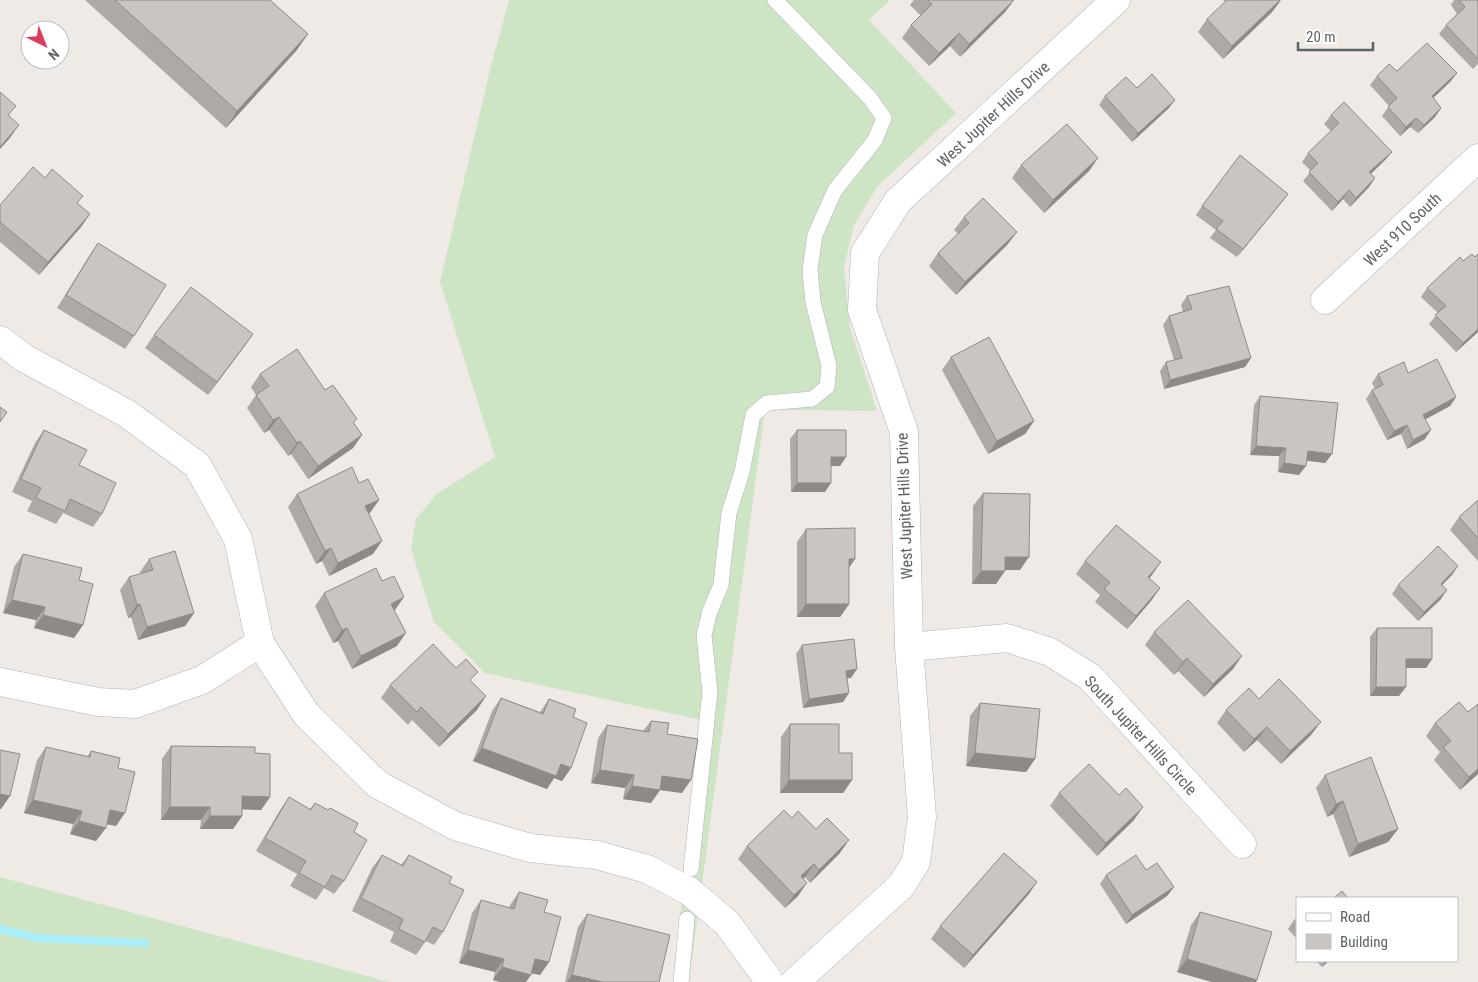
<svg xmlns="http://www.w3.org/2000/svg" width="1478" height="982" font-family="'Roboto Condensed',sans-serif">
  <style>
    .grass { fill: #cde5c4 }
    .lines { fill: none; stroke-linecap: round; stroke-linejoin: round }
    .stream { stroke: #aaeefa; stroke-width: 8 }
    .lane-casing { stroke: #b1b5b7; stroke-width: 16 }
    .street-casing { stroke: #b1b5b7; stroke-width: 29 }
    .lane { stroke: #fff; stroke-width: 15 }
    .street { stroke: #fff; stroke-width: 28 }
    .wall { fill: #aea9a7 }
    .shaded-wall { fill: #8d8a88 }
    .building { fill: #cac5c2; stroke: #8d8a88 }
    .labels { text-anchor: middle; stroke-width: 4; stroke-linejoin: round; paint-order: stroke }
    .street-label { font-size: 16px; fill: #5d6365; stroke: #fff }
  </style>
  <rect width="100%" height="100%" fill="#efeae6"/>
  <path class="grass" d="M509,0H890L869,20L956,113L877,187L854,225L844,268L850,328L877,411L765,410L689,982H673L701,720L485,673L434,622L411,549L416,519L437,494L495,457L440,282L492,62Z
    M0,877L389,982H0Z"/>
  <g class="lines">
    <path class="stream" d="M0,929L37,938L145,943"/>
    <g class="lane-casing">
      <path id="lane" d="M691,869L710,692L704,635L710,611L721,585L729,513L742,472L753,415L767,403L812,399L827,387L829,366L813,302L810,270L815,235L835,190L875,140L884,118L870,98L775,0
        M681,982L687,919"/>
    </g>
    <g class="street-casing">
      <path id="street" d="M1325,300L1478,158
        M0,340L24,358L126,413L197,465L238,539L260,643L306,714L377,784L455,826L530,848L597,855L647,869L689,891L727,923L770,982
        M909,647L1007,638L1050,652L1090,677L1242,844
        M0,682L98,702L135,704L202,680L260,643
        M795,982L901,886L916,862L922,817L909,647L904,432L862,310L865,253L898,201L1116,0"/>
    </g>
    <use href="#lane" class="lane"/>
    <use href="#street" class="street"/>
  </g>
  <path class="wall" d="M85,0H270L308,34L296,51L226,128Z
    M914,0H1014L1005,12L960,57L950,46L929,66L902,38L911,25L921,16L910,5Z
    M1223,0H1281L1272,12L1223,59L1198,32L1207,19L1225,2Z
    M1454,0H1478V64L1473,69L1439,34L1446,25L1457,14L1451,5Z
    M1397,71L1457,73L1450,82L1433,98L1441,108L1435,117L1418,133L1410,127L1400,136L1382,116L1389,106L1370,85L1377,76Z
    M1137,88L1169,108L1132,142L1099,105L1105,96Z
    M1331,115L1392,152L1385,160L1371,174L1375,178L1369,187L1350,207L1343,199L1332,211L1303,181L1311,171L1302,162L1308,153L1331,131L1324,124Z
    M1098,158L1089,171L1044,213L1012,178L1021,165Z
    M45,178L90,214L81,227L39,275L0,242V205Z
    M1288,194L1282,202L1237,257L1210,238L1216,230L1196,215L1202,206Z
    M964,217L1017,232L1007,245L956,295L929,266L938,253L958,234L954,230Z
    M98,243L134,336L125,349L57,308L89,256Z
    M1427,288L1478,332L1456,352L1429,324L1438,313L1421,297Z
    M1187,296L1251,358L1245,367L1164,389L1160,371L1166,362L1174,360L1163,325L1169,316L1183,312L1181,305Z
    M253,334L208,395L145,348L154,335Z
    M951,357L1034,421L1025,434L988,454L942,370Z
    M1408,373L1456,397L1450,406L1425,419V439L1407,449L1401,434L1387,440L1366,399L1372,390L1375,389L1372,383L1378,374Z
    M260,374L325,390L354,423L362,435L353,448L308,479L291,454L288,456L269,430L264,433L247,408L256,395L251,387Z
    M1260,396L1332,454L1325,463L1306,460L1299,475L1278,472L1279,456L1250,455L1254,405Z
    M44,430L79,465L102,514L93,527L63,513L56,524L27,511L32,501L12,492L35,443Z
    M797,430L846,457L840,466H831L825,492H791L790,439Z
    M359,483L379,500L368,513L373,554L329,576L322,561L316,564L288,507L297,494Z
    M983,493L1020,570H1005L996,584H972L973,506Z
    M1478,500V561L1450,530L1459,517Z
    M806,529L855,559L849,567V604L840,617H797V542Z
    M23,554L79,580L83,625L74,638L34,628L36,620L3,613L14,567Z
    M149,559L194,613L185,626L138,640L131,617L128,618L120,590L129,577L141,574L140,572Z
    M1085,561L1152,575L1149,578L1160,588L1151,601L1127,629L1095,602L1100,595L1076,574Z
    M1452,575L1442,585L1441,599L1418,621L1392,594L1398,585Z
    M324,593L395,610L397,646L352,669L338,641L333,643L315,606Z
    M1377,628L1432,659L1426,668H1406L1399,696H1370V637Z
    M1154,632L1233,669L1204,697L1178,671L1174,675L1145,645Z
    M802,645L851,678H847L843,702L803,708L796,654Z
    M456,668L472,682L477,710L439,747L412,720L408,725L381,698L390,685Z
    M501,698L540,712L549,699L573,717L571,768L562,781L554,778L547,789L473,761L492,711Z
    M1259,699L1311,735L1281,764L1257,740L1244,752L1217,723L1226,710Z
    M1459,702L1478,774L1460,790L1434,760L1440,752L1426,736L1435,723Z
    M980,703L1035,759L1026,772L966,766L970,716Z
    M651,721L667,734L682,793L660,790L651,803L623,799L625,788L591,783L598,738L607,725L643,731Z
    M790,724L839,753L852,780L843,793H780L781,737Z
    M171,746L255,753L270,797L261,810L242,809V816L233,829H200L201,820H161L162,759Z
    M46,747L87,757L91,751L118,768L116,826L106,824L96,841L70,834L73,824L24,813L37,760Z
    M1325,775L1398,829L1388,842L1349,857L1333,814L1327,817L1316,788Z
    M1059,793L1119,795L1134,820L1097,856L1050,806Z
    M289,797L310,809L315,803L354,832L344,881L334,894L324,888L316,900L290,886L297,874L256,851L280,810Z
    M792,818L840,853L810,883L805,877L803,878L798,896L785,908L738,859L747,846Z
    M382,855L401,865L409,855L449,883L443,932L434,945L426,941L416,955L390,942L394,932L352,911L372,868Z
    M1146,870L1174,887L1167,896L1126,924L1100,884L1106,875Z
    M1037,882L1028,895L964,968L931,939L940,926Z
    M519,892L544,912L549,962L540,975L531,973L526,982H500L493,980L495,972L459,963L472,913L481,900L509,908L510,905Z
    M1200,912L1256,982H1212L1177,972L1191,925Z
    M587,914L659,982H565L578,927Z
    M1297,918V939L1288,929L1294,920Z
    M1316,961H1329L1322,967Z"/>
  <path class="shaded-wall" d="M1014,0L1005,12L960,57L969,44Z
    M1281,0L1272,12L1223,59L1232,46Z
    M959,33L950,46L929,66L939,53Z
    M308,34L296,51L226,128L237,111Z
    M1457,73L1450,82L1426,105L1432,96Z
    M1175,100L1169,108L1132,142L1138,133Z
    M1441,108L1435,117L1418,133L1424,125Z
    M1416,118L1410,127L1400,136L1406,127Z
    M19,125L10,138L0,149V147Z
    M1392,152L1385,160L1363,181L1369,172Z
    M1098,158L1089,171L1044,213L1053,200Z
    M1375,178L1369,187L1350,207L1356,198Z
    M1349,190L1343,199L1332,211L1338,202Z
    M1288,194L1282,202L1237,257L1243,249Z
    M90,214L81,227L39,275L48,262Z
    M1017,232L1007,245L956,295L965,282Z
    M1478,329V332L1456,352L1463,343Z
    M253,334L244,347L208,395L217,382Z
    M1251,358L1245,367L1164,389L1170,380Z
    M1456,397L1450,406L1417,424L1423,415Z
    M279,417L269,430L264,433L273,420Z
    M1034,421L1025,434L988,454L997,441Z
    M1407,425L1401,434L1387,440L1394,431Z
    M1431,430L1425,439L1407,449L1413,440Z
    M362,435L353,448L308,479L318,466Z
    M300,441L291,454L288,456L297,443Z
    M1256,446L1286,448L1279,456L1250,455Z
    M1308,451L1332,454L1325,463L1301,460Z
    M831,457H846L840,466H824Z
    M1284,463L1306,466L1299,475L1278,472Z
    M797,483H831L825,492H791Z
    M379,500L370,513L356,519L365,506Z
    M382,541L373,554L329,576L338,563Z
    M331,548L322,561L316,564L325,551Z
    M1005,557H1029L1020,570H996Z
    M849,559H855L846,572Z
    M1161,562L1152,575L1139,590L1148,577Z
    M1458,566L1452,575L1435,592L1441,584Z
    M981,571H1005L996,584H972Z
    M1160,588L1151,601L1127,629L1136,616Z
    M1447,590L1441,599L1418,621L1424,612Z
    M404,597L395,610L382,617L391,604Z
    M12,600L45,607L36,620L3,613Z
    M140,604L131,617L128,618L137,605Z
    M806,604H849L840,617H797Z
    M194,613L185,626L138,640L147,627Z
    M43,615L83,625L74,638L34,628Z
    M347,628L338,641L333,643L342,630Z
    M406,633L397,646L352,669L361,656Z
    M1242,656L1233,669L1204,697L1213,684Z
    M1187,658L1178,671L1174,675L1183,662Z
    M1406,659H1432L1426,668H1399Z
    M857,669L851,678L840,679L846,671Z
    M1376,687H1406L1399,696H1370Z
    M849,693L843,702L803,708L809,699Z
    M486,696L477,710L439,747L448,734Z
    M1321,722L1311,735L1281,764L1290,751Z
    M1267,727L1257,740L1244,752L1254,739Z
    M482,748L561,764L571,768L562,781L554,778L547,789L473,761Z
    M975,753L1035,759L1026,772L966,766Z
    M1478,769V774L1460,790L1469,777Z
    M600,770L634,775L625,788L591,783Z
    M662,776L691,780L682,793L653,789Z
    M789,780H852L843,793H780Z
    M632,786L660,790L651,803L623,799Z
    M0,794L10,796L1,809H0Z
    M242,796L270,797L261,810L233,809Z
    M33,800L82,811L73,824L24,813Z
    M1343,801L1333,814L1327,817L1336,804Z
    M170,807H210L201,820H161Z
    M1143,807L1134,820L1097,856L1106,843Z
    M110,810L125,813L116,826L101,823Z
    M210,816H242L233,829H200Z
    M79,821L106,828L96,841L70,834Z
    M1398,829L1388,842L1349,857L1358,844Z
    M849,840L840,853L810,883L819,870Z
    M814,864L805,877L792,889L801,876Z
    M1037,882L1028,895L964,968L973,955Z
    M807,883L798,896L785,908L794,895Z
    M1174,887L1167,896L1126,924L1132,915Z
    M468,950L504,959L495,972L459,963Z
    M535,959L549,962L540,975L526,972Z
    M1187,959L1257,980L1256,982H1212L1177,972Z
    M1326,961H1329L1322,967Z
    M502,967L531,975L526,982H500L493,980Z
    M572,975L603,982H567Z"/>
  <path class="building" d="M115,0H270L308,34L237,111Z
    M927,0H1014L969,44L959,33L939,53L911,25L932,4Z
    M1227,0H1280L1232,46L1207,19Z
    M1459,0H1478V59L1446,25L1465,7Z
    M1427,43L1457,73L1432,96L1441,108L1424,125L1416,118L1406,127L1388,107L1397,98L1377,76L1389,64L1397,71Z
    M1152,74L1175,100L1138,133L1105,96L1126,77L1137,88Z
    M0,92L16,106L8,115L19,125L0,147Z
    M1344,102L1392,152L1369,172L1375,178L1356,198L1349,190L1338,202L1309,172L1318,163L1308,153L1339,123L1331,115Z
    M1067,124L1098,158L1053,200L1021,165Z
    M1240,155L1288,194L1243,249L1216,229L1223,221L1202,206Z
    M33,167L45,178L52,169L83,196L77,203L90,214L48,262L0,222V205Z
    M983,198L1017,232L965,282L938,253L969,223L964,217Z
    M98,243L166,285L134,336L66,295Z
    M1472,254L1475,257L1478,254V329L1463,343L1435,315L1446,306L1427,288L1460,257L1463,261Z
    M1229,286L1251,358L1170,380L1166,362L1182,358L1169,316L1192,309L1187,296Z
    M191,287L253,334L217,382L154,335Z
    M989,337L1034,421L997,441L951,357Z
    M297,349L325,390L333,385L357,419L353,422L362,435L318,466L300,441L297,443L279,417L273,420L256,395L269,386L260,374Z
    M1437,359L1456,397L1423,415L1431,430L1413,440L1407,425L1394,431L1372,390L1383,385L1378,374L1404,362L1408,373Z
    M1260,396L1338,403L1332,454L1308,451L1306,466L1284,463L1286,448L1256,446Z
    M0,407L7,412L0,422Z
    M44,430L87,450L79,465L116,483L102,514L70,499L65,511L36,498L41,488L21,479Z
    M797,430H846V457H831V483H797Z
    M352,467L359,483L368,479L379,500L365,506L382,541L338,563L331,548L325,551L297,494Z
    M983,493L1030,494L1029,557H1005V571H981Z
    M1478,500V538L1459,517Z
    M1116,525L1161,562L1148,577L1160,588L1136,616L1104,589L1110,582L1085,561Z
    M855,528V559H849V604H806V529Z
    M1438,546L1458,566L1441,584L1447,590L1424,612L1398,585Z
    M175,551L194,613L147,627L140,604L137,605L129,577L153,570L149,559Z
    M23,554L82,568L79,580L93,584L83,625L43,615L45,607L12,600Z
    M376,568L382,581L394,576L404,597L391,604L406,633L361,656L347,628L342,630L324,593Z
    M1188,600L1242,656L1213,684L1187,658L1183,662L1154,632Z
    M1377,628H1432V659H1406V687H1376Z
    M854,639L857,669L846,671L849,693L809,699L802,645Z
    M433,644L456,668L466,659L478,672L470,680L486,696L448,734L421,707L417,712L390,685Z
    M1279,679L1321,722L1290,751L1267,727L1254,739L1226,710L1249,688L1259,699Z
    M501,698L543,714L549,699L576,709L573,717L587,723L571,768L561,764L556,776L482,748Z
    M1459,702L1468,712L1478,704V769L1469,777L1443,747L1451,741L1435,723Z
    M980,703L1040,709L1035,759L975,753Z
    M651,721L669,723L667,734L698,739L691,780L662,776L660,790L632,786L634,775L600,770L607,725L649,732Z
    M790,724H839V753H852V780H789Z
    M171,746L255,747V753L270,754V797L242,796V816H210V807H170Z
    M46,747L90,757L91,751L120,758L118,768L135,772L125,813L110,810L106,828L79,821L82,811L33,800Z
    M0,750L20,754L10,796L0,794Z
    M1371,757L1398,829L1358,844L1343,801L1336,804L1325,775Z
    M1089,764L1119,795L1126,788L1143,807L1106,843L1059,793Z
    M289,797L311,810L315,803L328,810L330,808L358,823L354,832L367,840L344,881L332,875L325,887L299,873L306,861L265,838Z
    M784,810L792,818L798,811L816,829L827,818L849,840L819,870L814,864L801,876L807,883L794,895L747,846Z
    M1004,853L1037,882L973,955L940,926Z
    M382,855L403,866L409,855L452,877L449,883L464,890L443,932L433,927L425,942L399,929L403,919L361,898Z
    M1136,855L1146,870L1157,863L1174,887L1132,915L1106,875Z
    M1342,891L1348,898H1334Z
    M519,892L548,900L544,912L561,917L549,962L535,959L531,975L502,967L504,959L468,950L481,900L514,909Z
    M1200,912L1272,932L1257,980L1187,959Z
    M587,914L670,935L659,982H603L572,975Z"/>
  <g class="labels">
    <g class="street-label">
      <text transform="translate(993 114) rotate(-43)" y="6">West Jupiter Hills Drive</text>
      <text transform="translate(1402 229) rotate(-43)" y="6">West 910 South</text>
      <text transform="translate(904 506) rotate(-92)" y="6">West Jupiter Hills Drive</text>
      <text transform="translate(1141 735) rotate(47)" y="6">South Jupiter Hills Circle</text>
    </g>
  </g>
  <rect x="1296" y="897" width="162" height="65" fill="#ffffff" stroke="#bec1c1"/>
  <rect x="1306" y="913" width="25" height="8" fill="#ffffff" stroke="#bec1c1"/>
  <text x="1340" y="922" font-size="15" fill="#5d6365">Road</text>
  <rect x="1306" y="934" width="25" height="15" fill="#cac5c2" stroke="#bec1c1"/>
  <text x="1340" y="947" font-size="15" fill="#5d6365">Building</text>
  <g transform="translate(45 45) rotate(137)"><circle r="24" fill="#ffffff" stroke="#bec1c1"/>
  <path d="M0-4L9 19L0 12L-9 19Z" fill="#df3b5d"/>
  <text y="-8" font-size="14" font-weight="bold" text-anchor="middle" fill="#5d6365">N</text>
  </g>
  <path d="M1298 42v8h75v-8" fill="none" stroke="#5d6365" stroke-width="2.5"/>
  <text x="1306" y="42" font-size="15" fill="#5d6365" stroke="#ffffff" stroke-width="4" paint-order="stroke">20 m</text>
</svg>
